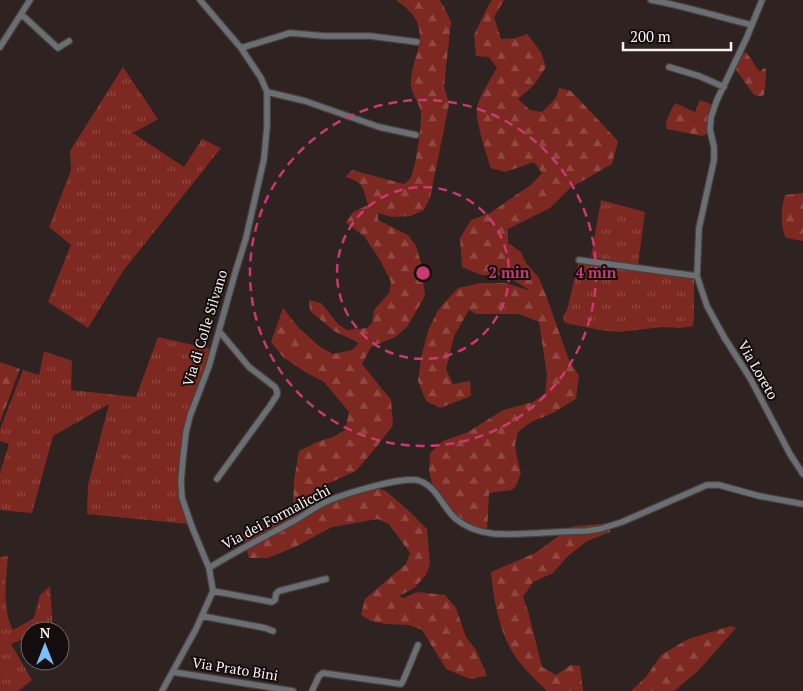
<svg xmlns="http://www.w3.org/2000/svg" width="803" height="691" font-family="'PT Serif',serif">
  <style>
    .grass { fill: url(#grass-tufts) }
    .forest { fill: url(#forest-firs) }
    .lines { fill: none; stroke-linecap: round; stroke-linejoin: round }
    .minor-casing { stroke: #4a403e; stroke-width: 8 }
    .minor { stroke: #6a6f73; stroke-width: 5.5 }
    .ring { fill: none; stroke: #ca3971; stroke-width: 2.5; stroke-dasharray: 9 6 }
    .labels { text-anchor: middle; stroke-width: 4; stroke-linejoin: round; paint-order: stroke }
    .street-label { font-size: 14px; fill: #f9f1ef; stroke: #130e0d }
    .centre { fill: #ca3971; stroke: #130e0d; stroke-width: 2.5 }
    .ring-label { font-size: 15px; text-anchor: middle; font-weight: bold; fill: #ca3971; stroke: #130e0d; stroke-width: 4; stroke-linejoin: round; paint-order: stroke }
  </style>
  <defs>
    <pattern id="grass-tufts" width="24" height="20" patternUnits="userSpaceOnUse" patternTransform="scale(1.25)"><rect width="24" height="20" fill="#7d2820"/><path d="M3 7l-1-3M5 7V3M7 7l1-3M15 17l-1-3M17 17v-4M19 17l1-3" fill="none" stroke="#904841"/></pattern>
    <pattern id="forest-firs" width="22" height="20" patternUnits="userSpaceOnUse" patternTransform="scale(1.25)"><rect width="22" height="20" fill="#7d2820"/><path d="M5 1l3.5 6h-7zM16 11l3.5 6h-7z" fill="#904841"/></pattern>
  </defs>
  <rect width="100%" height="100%" fill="#2e2321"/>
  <path class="grass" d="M123,67L158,119L133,133L184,167L202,139L221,148L123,271L88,328L48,302L71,245L49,227L71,170L70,151Z
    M601,200L645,212L638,265L591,257Z
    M579,261L694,278V318L693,326L680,328L663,327L619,332L600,330L565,323L563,316L567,310Z
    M158,337L211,349L184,429L178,497L188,524L87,514L88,485L109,404L53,436L32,513L0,510V473L9,444L0,441V429L23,370L39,375L44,351L72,361L71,390L136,397Z
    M8,556C6,578 2,610 13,630L34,618L40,595L50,586L53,631H30V636L11,644L32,680L18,691H0V557Z"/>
  <path class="forest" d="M396,0H439L443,5L451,22L444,86L449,104L430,198L424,210L411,216L391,217L378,213V220L408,235L416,246L421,263L425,296L407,327L395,337L371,347L362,364L391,400L393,425L378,445L356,471L318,488L327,501L374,487L386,491L409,511L427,529L430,564L426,575L414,588L399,596L404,598L417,592L445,595L456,608L466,637L476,650L487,676L470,679L446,669L422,630L409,625L386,624L371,621L361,615L365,599L406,564L410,553L389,524L378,519L332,527L297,546L268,558H249L242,533L271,524L293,510L294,480L299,451L317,442L333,437L345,430L349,412L324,382L305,372L283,357L271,342L283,308L298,327L319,346L333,354L352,350L359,343L334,331L310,311L309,300L321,303L338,324L347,330L367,328L372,323L374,310L389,293L391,282L380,260L364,236L346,223L353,212L368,205C362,186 365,183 345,177L352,170L404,184C406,182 408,181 410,179C415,172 422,124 421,115C421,105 412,95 411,86C409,65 425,46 418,25C415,14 405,7 396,0Z
    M492,0H504L494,17L501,39L516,38L527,34L541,52L546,67L534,85L518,99L530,110L542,112L556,98L559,88L571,91L618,141L612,164L570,188L550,208L508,229V243L521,252L526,263L539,278L547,298L569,360L579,376L576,399L553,413L531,422L518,432L515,444L517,458L521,473L516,486L512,490L489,493L487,532L463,524L434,492L429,471L430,453L443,441L468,432L503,410L533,402L545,394L547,375L539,322L519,314H476L469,310L454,336L446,369L453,384L470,381L471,396L440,408L426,401L418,381L421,358L428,331L438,310L458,288L481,283H506L531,291L506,276L481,275L462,267L460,238L471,220L490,213L532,184L542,173L534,162L505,172L491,168C487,156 474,117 477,107C481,93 490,80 497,68L489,57L476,56L474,35L488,6Z
    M745,52C752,58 754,66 760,72L764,68L766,69V79L764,95C759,97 757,96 753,94L735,68L741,55Z
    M700,100L713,105L708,117V134L702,136L667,129C664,121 671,111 675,103L695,112Z
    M803,193V241L786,238C780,227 781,207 785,195Z
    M0,362L20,369L0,422Z
    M602,524L610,526V532L587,541L568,556L553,573L533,582L523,597L528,611L542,667L556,675L571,665L580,666L583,691H547C538,682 528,673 520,663C500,638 494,603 491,572L535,553L564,532L575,526Z
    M731,626L736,628L698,671L674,691H631L646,677L661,655L688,639Z"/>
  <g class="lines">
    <g class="minor-casing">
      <path id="minor" d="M651,0C685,6 718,17 752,25
        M762,0L747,37L717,100L711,117L710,130L714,147V160L699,228L697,276L707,306L724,337L750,378L790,454L803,474
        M21,14L58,48L69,41
        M0,47L30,0
        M241,48L290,33L325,36H370L417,42
        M669,67L699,76L724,87
        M267,92L305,101L379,127L416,135
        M579,260L697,276
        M217,479L270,406L277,395V391L275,387L249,367L219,331
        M209,568C236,551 264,537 292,522C305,515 316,506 328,501C344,494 405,475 420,481C437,487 443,508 456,519C480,539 512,534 540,533C556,532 571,531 586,531L600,529L622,522L707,485H719L759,496L803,504
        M213,591L272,602L275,600L276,594L279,591L326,579
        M202,616L265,628L273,631
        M173,672L293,691
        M162,691L196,629L213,591L209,568L192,527L182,498L181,481L183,458L186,432L190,416L209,366L236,270L246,238L264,159L267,126V92L261,78L241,48L200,0
        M312,691L319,676L323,673L401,684L403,681L418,645"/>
    </g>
    <use href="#minor" class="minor"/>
  </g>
  <g class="ring">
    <circle cx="423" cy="273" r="86"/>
    <circle cx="423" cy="273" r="173"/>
  </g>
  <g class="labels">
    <g class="street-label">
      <text transform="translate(205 328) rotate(-73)" y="5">Via di Colle Silvano</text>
      <text transform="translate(758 370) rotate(60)" y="5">Via Loreto</text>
      <text transform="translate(276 517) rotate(-28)" y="5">Via dei Formalicchi</text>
      <text transform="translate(235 669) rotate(9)" y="5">Via Prato Bini</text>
    </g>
  </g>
  <circle cx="423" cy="273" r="8" class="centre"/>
  <g class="ring-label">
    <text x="509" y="278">2 min</text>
    <text x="596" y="278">4 min</text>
  </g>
  <g transform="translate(45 646)"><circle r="24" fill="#130e0d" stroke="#6f6967"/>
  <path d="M0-4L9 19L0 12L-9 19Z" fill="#7bbef8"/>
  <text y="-8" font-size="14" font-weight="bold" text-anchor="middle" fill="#f9f1ef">N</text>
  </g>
  <path d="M623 42v8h108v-8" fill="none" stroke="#f9f1ef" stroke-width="2.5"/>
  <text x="630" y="42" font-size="15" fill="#f9f1ef" stroke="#130e0d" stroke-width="4" paint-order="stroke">200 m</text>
</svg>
